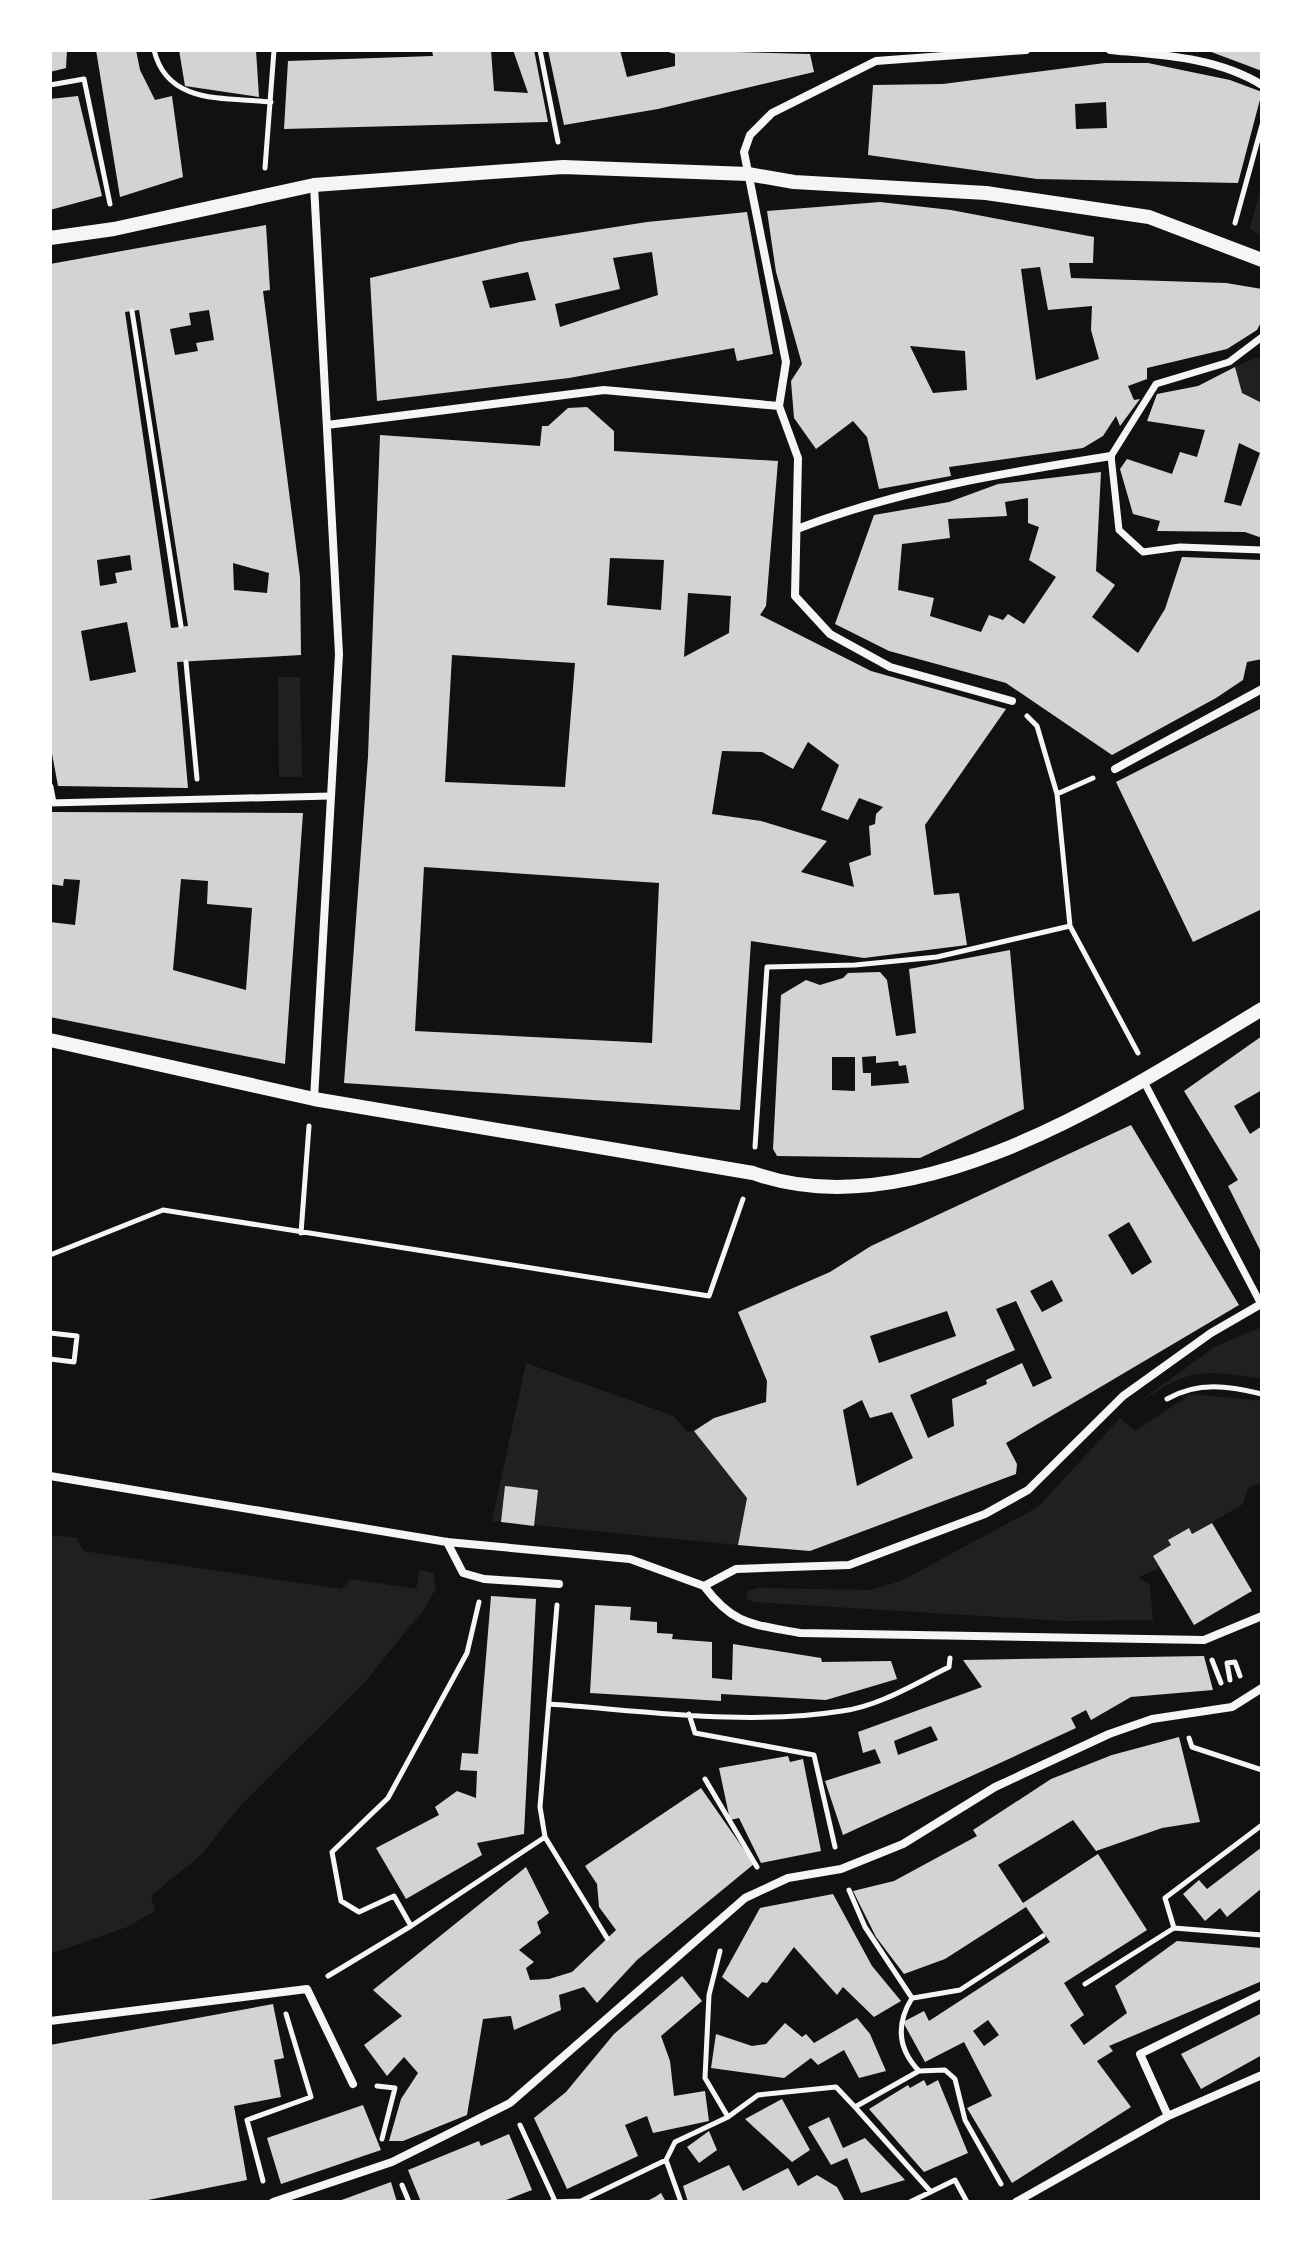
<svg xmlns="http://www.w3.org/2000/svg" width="1312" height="2252" font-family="Raleway,sans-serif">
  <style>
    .green { fill: #202020 }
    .building { fill: #d3d3d3; fill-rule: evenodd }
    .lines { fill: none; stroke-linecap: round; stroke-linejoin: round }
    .path { stroke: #f5f5f5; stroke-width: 5 }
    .pedestrian { stroke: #f5f5f5; stroke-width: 7 }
    .minor { stroke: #f5f5f5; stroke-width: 8 }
    .tertiary { stroke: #f5f5f5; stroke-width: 14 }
  </style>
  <rect width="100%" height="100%" fill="#111"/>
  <path class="green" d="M1262,185V238L1250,228Z
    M1256,357L1262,361V403L1242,393L1235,367Z
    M278,677H300L302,777H279Z
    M1262,1327V1379C1195,1368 1190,1370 1133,1406L1216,1346Z
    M526,1363L674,1416L687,1432L694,1431L747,1498L738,1545L492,1521Z
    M1191,1394L1262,1401V1482L1248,1488L1243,1504L1192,1534L1188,1528L1169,1540L1171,1545L1154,1556L1159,1568L1139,1577L1150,1585L1153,1620L1065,1621L753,1602L746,1598L747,1591L757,1588L870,1590L901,1581L1038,1507L1120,1418L1135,1431Z
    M50,1535L77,1538L83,1551L341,1589L352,1579L416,1589L420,1570L433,1573L436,1588L425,1608L365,1682L240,1806L202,1854L151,1896L155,1911L127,1927L50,1954Z"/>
  <path class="building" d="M50,50H67L66,68L50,72Z
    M96,50H136L140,70L155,100L172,96L183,177L120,197Z
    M179,50H256L259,97L185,86Z
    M432,50H491L494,91L528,93L513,50H534L548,122L284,129L288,61L433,56Z
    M548,50H620L627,77L675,66V54L662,50L810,54L814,72L658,109L564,125Z
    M1206,50H1262V71Z
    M1105,63H1148L1230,80L1262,92L1238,183L1037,179L868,155L873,85L943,84ZM1106,102L1107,128L1076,129L1075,104Z
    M78,96L102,196L50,210V99Z
    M880,202L951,210L1094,237L1093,263H1069L1071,278L1226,283L1262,289V320L1257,330L1227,349L1147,368V379L1128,386L1134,400L1140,399L1120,426L1116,416L1103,436L1083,448L949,467L951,476L879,489L867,437L853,421L816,449L794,418L791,381L802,364L776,272L767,211ZM1040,267L1048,310L1092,306L1091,330L1099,359L1036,380L1021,269ZM910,346L965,351L967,390L933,393Z
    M747,212L773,354L737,361L734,348L569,378L377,401L370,278L520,242L647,222ZM652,252L658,295L560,327L555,304L620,289L613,258ZM528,272L536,300L490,308L482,281Z
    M266,225L270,290L263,291L300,577L301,655L177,662L188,788L58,786L50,743V264ZM139,310L188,626L171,628L125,312ZM209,310L214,340L196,343L198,351L175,355L170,329L191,325L189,313ZM130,555L132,570L115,573L117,583L100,586L97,560ZM233,563L269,573L267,593L234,590ZM127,622L136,672L90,681L81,631Z
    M1235,367L1242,393L1262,403V538L1245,532L1157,531L1160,521L1133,514L1120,469L1127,459L1172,474L1180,452L1197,457L1205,430L1147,421L1157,394L1198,386ZM1239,443L1260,453L1241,506L1224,502Z
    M587,407L614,431V451L778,461L766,606L760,615L871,671L1006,709L925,825L934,895L959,893L967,945L864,958L751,941L740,1110L344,1083L368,756L380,435L540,446L542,426H548L568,408ZM610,558L664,560L661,610L607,605ZM688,593L731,596L729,633L684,657ZM452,655L575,663L565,787L445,782ZM808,742L839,765L821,810L848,820L859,798L883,807L876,814L875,824L869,826L871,855L849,863L854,887L801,872L827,841L761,821L712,814L722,751L762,752L793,769ZM424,867L659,883L652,1043L415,1031Z
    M1101,472L1096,571L1115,585L1092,617L1138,653L1165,609L1182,557L1262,560V659L1247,662L1243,680L1216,698L1112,755L1006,683L889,651L835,624L874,515L949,502L998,484ZM1028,498V523L1039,527L1029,560L1056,577L1024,624L1008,614L1003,620L989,615L981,632L930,616L934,598L898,590L902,544L950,538L948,519L1007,516L1005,502Z
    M1262,708V909L1193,942L1116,782Z
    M50,812L303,813L285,1064L50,1017V922L75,925L80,880L64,879L63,886L50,884ZM181,879L208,881L207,904L252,908L246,990L173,970Z
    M1010,950L1024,1109L920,1158L777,1156L773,1149L781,995L806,980L820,985L843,978L848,973L880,972L887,980L896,1036L916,1033L909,969ZM876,1056V1063L898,1061L899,1066L906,1065L909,1083L871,1086V1073H863L862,1057ZM832,1057H855V1091L832,1090Z
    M1262,1036V1090L1234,1106L1250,1134L1262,1126V1254L1228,1186L1238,1180L1184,1091Z
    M1131,1125L1239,1305L1006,1443L1017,1464L1016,1474L810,1551L738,1545L747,1498L694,1431L714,1418L766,1402L767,1381L738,1312L830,1272L871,1246ZM1129,1222L1152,1262L1132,1275L1108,1235ZM1052,1280L1063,1301L1042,1312L1030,1291ZM1016,1301L1052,1378L1033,1387L1022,1363L986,1380L987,1384L952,1399L954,1426L928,1438L910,1395L1015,1350L996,1309ZM947,1311L956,1336L879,1363L870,1336ZM862,1400L870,1418L892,1412L913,1458L857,1486L843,1410Z
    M505,1486L538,1490L534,1526L501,1522Z
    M1212,1523L1252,1591L1194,1625L1153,1556L1171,1545L1168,1540L1189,1528L1192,1534Z
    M491,1596L536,1599L524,1834L477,1843L482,1855L406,1899L376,1848L439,1815L435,1807L457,1791L476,1798L477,1771L460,1770L462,1753L478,1754Z
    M595,1605L631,1607L630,1620L657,1622V1633L673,1634L672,1639L712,1642V1678L732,1680L733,1644L821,1658L822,1662L891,1661L897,1679L826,1700L721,1694V1701L590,1693Z
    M1204,1656L1213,1690L1131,1697L1091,1720L1086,1710L1071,1718L1076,1728L843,1835L825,1781L881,1763L875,1749L863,1753L858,1732L982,1687L963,1660ZM931,1726L938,1740L898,1755L894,1741Z
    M1179,1737L1200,1822L1162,1828L1096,1851L1073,1820L998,1865L1023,1903L1098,1854L1147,1930L1064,1983L1084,2015L1070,2025L1084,2045L1127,2013L1115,1986L1177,1941L1262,1948V1981L1109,2046L1113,2051L1097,2061L1131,2107L1012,2183L967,2108L992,2096L964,2042L925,2062L903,2022L924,2011L929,2021L1050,1942L1026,1907L945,1959L904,1974L876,1937L853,1891L894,1881L977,1836L973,1830L1051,1779L1112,1755ZM988,2020L999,2035L984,2046L973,2031Z
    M788,1756L790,1762L803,1759L821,1851L761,1863L739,1818L730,1820L719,1768Z
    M701,1788L754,1864L637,1960L597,2003L584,1987L559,1995L561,2010L514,2030L511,2016L483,2019L467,2115L403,2141H389L401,2099L418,2073L404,2057L387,2076L364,2045L402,2016L373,1990L526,1867L549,1913L537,1922L541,1933L519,1950L534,1962L526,1968L530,1980L549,1979L572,1972L616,1930L599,1907L597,1884L585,1866Z
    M1262,1847V1888L1227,1917L1220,1908L1205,1921L1183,1894L1199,1880L1207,1889Z
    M833,1894L872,1966L901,2001L874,2017L843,1987L837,1995L794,1947L767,1983L762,1982L748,1998L722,1977L760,1908Z
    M682,1976L702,2001L661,2036L670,2061L674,2096L705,2091L709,2121L653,2133L647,2116L625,2125L638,2156L567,2189L534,2118L566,2092L614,2034Z
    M273,2004L284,2058L274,2060L281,2097L234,2106L247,2180L138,2202H50V2045Z
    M1262,2013V2055L1201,2089L1181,2054Z
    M857,2018L870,2034L886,2071L859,2078L844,2050L818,2065L811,2058L784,2078L711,2068L716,2034L752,2046L766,2044L785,2023L802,2037L806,2034L814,2043Z
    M924,2080L927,2086L938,2080L968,2153L924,2172L869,2109L908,2085L910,2088Z
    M782,2099L810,2150L792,2162L745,2119Z
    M363,2105L381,2150L281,2184L267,2138Z
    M829,2117L843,2148L865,2138L905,2180L861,2193L847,2158L831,2165L808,2127Z
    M709,2131L717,2150L699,2163L687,2147Z
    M509,2134L532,2190L501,2202H421L408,2170L479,2141L481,2146Z
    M729,2165L743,2191L788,2168L798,2186L817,2175L837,2187L845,2202H688L683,2186Z
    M391,2182L397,2202H336Z
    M661,2193L666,2202H645L655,2197Z"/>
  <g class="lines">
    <path class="path" d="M154,50C167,105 224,97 271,102
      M540,50L558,142
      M50,85L84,79L110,204
      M265,168L274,50
      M1235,223L1262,125
      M132,311L181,626
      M186,662L197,779
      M1027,716L1037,726L1057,794L1070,926L1138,1053
      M1057,794L1093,778
      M755,1147L767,967L855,965L937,957L1070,926
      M301,1233L309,1126
      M50,1255L163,1210L709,1296L743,1199
      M50,1333L77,1336L74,1362L50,1359
      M1167,1399C1198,1381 1229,1386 1262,1394
      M557,1605L540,1807L545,1837L607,1938
      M1212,1660L1221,1683
      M1230,1680L1227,1663L1235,1662L1240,1676
      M549,1704C645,1711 747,1726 842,1711C880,1706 916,1683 949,1667L950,1658
      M689,1714L695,1733L814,1755L835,1847
      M1189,1738L1192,1747L1262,1770
      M705,1779L757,1867
      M849,1890L865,1927L912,1998C896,2024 897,2048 919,2071L945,2070L955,2079L965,2120L1001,2184
      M411,1926L394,1896L359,1912L341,1901L332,1852L388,1798L467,1653L479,1602
      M1174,1928L1262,1935
      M720,1951L709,1995L705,2078L728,2117
      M328,1976L411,1926L545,1837
      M1085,1984L1174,1928L1165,1898L1262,1825
      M913,1998L960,1990L1043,1936
      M377,2086L395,2088L382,2139
      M855,2107L931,2192
      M520,2125L555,2201
      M263,2181L247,2120L311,2097L286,2014
      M402,2185L409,2202
      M551,2202L581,2201L666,2160
      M681,2202L666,2160L675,2142L728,2117L758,2095L836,2087L855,2107L919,2071
      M910,2202L955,2180L967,2202"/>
    <path class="pedestrian" d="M1262,337L1229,362L1156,384L1111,456L1119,530L1143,552L1180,547L1262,550
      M50,787L53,803
      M50,803L330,796
      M1143,1080L1261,1304"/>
    <path class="minor" d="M1110,50C1161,55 1217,57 1262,85
      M327,425L604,390L779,406
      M797,529C898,490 1004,473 1111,456
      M1012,701L890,667L830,634L795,596L798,458L779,406L786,362L744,152L750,135L772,113L876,61L1026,50
      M1115,769L1262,689
      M314,1099L339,654L314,185
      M50,1476L447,1542L630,1559L704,1586
      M447,1542L463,1573L484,1579L559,1584
      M704,1586L736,1569L849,1565L985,1514L1028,1490L1123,1396L1211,1333L1261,1304
      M704,1586C734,1626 753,1624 800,1633L1204,1640L1262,1616
      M50,2021L307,1989L353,2084
      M1168,2116L1140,2054L1262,1994
      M273,2202L392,2162L510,2103L745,1898L788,1878L841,1869L903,1844L995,1787L1109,1734L1152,1719L1232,1707L1262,1688
      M1016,2202L1168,2116L1262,2075"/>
    <path class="tertiary" d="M50,238L114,229L314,185L563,167L748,174L794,182L986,193L1149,217L1262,260
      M50,1040L314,1099L753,1173C917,1232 1126,1091 1262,1009"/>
  </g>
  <rect width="1312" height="2252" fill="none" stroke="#ffffff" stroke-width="104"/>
</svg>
